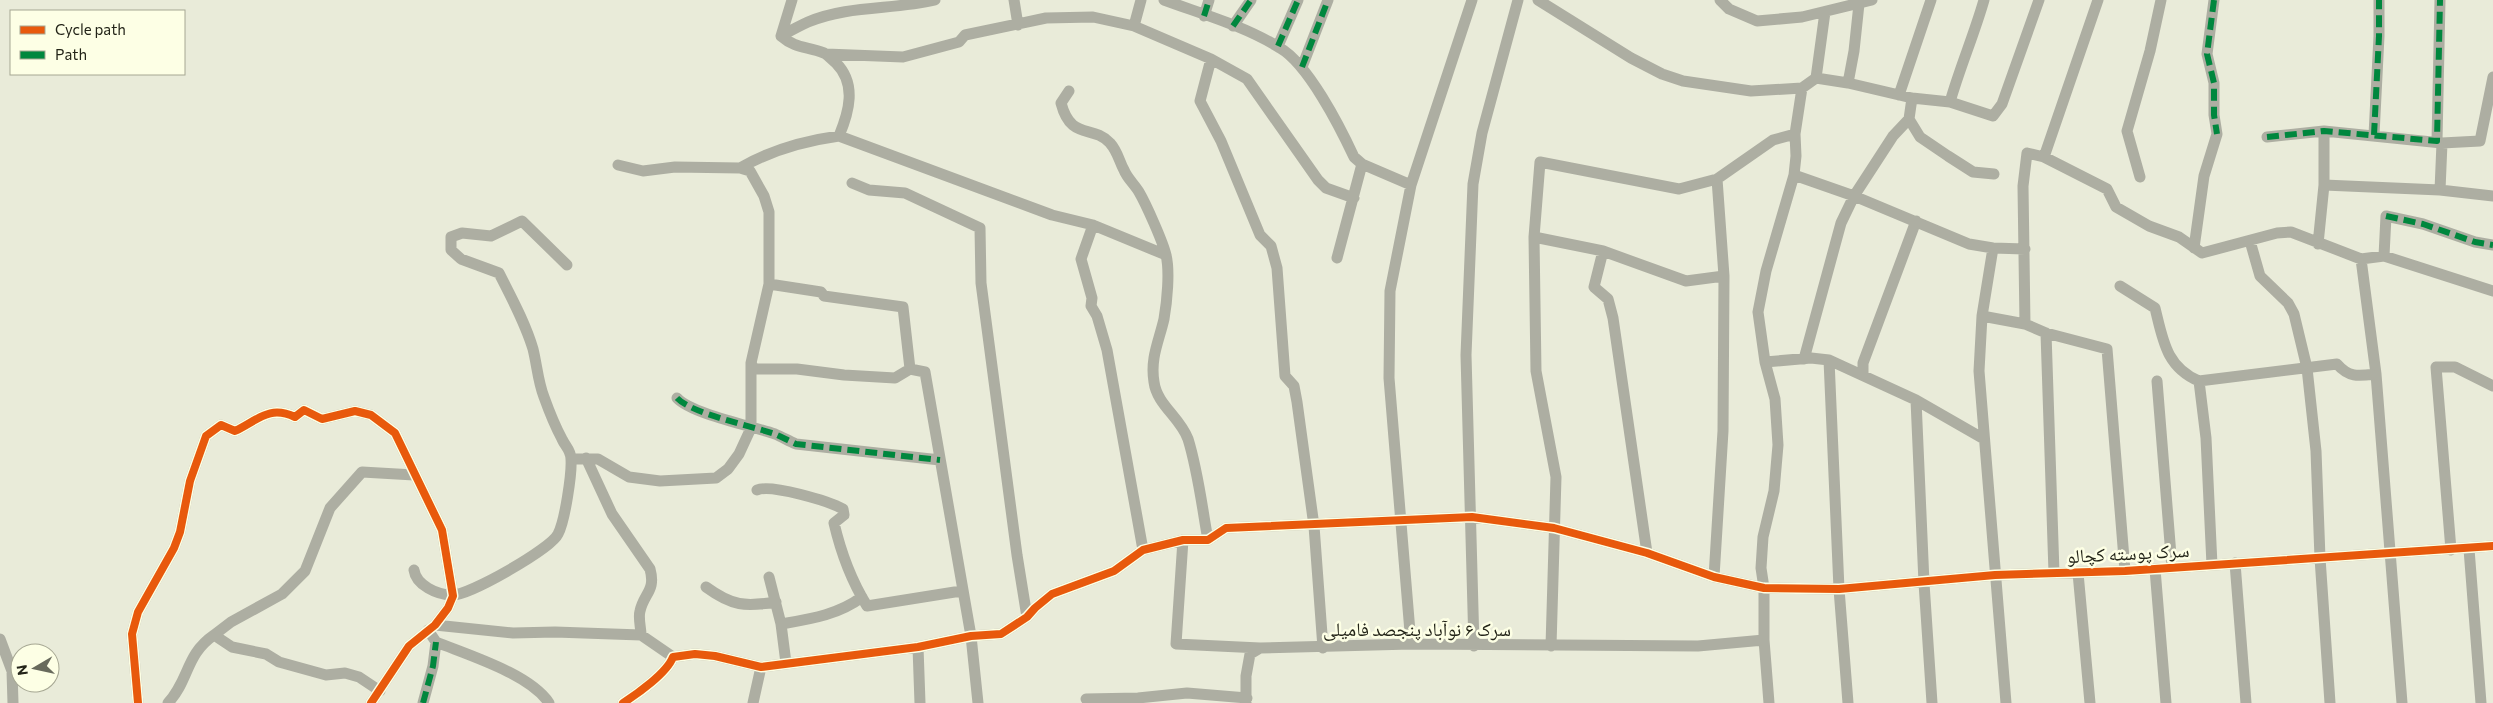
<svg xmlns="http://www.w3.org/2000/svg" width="2493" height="703" font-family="Commissioner,'Noto Naskh Arabic',sans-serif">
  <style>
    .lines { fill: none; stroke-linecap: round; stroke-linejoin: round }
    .street { stroke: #adaea2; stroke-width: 11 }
    .quiet { stroke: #00873e; stroke-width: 6; stroke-dasharray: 12 6; stroke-linecap: butt }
    .cycleway-casing { stroke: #fdffe5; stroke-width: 11 }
    .cycleway { stroke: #e8590c; stroke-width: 8 }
    .labels { text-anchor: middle; stroke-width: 5; stroke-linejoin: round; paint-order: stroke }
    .street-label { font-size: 19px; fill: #232418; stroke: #fdffe5 }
  </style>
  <rect width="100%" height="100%" fill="#e9ebd9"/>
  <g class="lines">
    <path class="street" d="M1014,0L1018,25
      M1164,0C1202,14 1245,26 1280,48C1308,64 1340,127 1354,157L1362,164L1411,185
      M1538,0L1631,58L1662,74L1683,81L1751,91L1802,88L1816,78L1848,83L1912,98L1950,102L1993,116L2002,104L2039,0
      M1720,0L1729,9L1757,21L1802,17L1872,0
      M1204,16L1209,0
      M1134,26L1141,0
      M1233,26L1251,0
      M781,36C790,31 799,26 808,22C848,5 894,10 935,0
      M781,36C796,49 806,46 824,53C828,55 832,60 836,63C857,84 849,112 839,136
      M781,36L792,0
      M1278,46L1298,0
      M826,54L903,57L959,42L965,35L1046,18L1093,17L1134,26L1211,59L1247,79L1318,180L1326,188L1354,198
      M1211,59L1200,101L1221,141L1260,235L1271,246L1277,268L1285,376L1294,386L1297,402L1314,526L1323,648
      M1302,67L1328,0
      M1816,78L1825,12
      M1848,83L1854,51L1859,4
      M1069,91L1061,103C1071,141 1092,124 1110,143C1118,152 1119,161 1124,170C1127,178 1135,185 1139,192C1146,204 1163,242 1166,255C1170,271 1167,302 1164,319C1159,341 1150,358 1154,382C1157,405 1180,417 1188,439C1198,471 1202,507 1208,540
      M1899,95L1931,0
      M1950,102C1960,67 1974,35 1984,0
      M1909,119L1920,137L1948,156L1973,172L1994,174
      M2374,135L2379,36V0
      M2267,137L2324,131L2442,143L2480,141L2493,77
      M2437,141L2440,0
      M2044,157L2098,0
      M740,168C771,150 803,141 839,136L1052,215L1093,225L1166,255
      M1794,175L1854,196L1969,244L1993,248L2025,249
      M2140,177L2127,131L2150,51L2161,0
      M852,183L869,190L905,193L980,228L981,283L1017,555L1027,617
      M2324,185L2440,190L2493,196
      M2440,190L2442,143
      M1093,225L1081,259L1092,298L1091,306L1097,316L1107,350L1143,550
      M1534,237L1603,251L1686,281L1724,276
      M2250,241L2260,276L2288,303L2294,314L2307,368L2316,451L2320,558L2330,703
      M2318,244L2324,185V131
      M1993,248L1982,316L1979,371L2006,703
      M2194,248L2204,176L2217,134L2214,115V83L2207,54L2214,0
      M1603,251L1594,287L1608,299L1613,318L1647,553
      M2384,256L2386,216L2423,224L2475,242L2493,245
      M1337,258L1362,164
      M2361,259L2376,374L2402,703
      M769,284L821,292L824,296L903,307L910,369
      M2120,286L2155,308C2163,340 2166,367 2199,381L2337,364C2349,378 2359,376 2376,374
      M1982,316L2025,324L2046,333L2107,349L2125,571
      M2025,324L2023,186L2027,153L2044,157L2107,189L2116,207L2149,226L2179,237L2202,253L2277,233L2291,232L2361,259L2384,256L2493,291
      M2046,333L2054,573
      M1804,359L1841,223L1854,196L1893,136L1909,119L1912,98
      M1829,360L1839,589L1848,703
      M1765,362L1811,358L1829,360L1916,400L1984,439
      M751,363L754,369H797L844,375L895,378L910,369L925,372L971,636L978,703
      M1863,374V363L1916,221
      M2157,381L2172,568
      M2199,381L2206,438L2212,565
      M677,398C692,414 752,426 775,434C782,437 789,441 796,444L940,460
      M1916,400L1924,583L1932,703
      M586,458L612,514L650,569C656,591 644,593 640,611C638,618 641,628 641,635
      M571,459H598L629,477L660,481L716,478L728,469L739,454L751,428V363L769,284V212L764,196L750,171L740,168L675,167L643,171L618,165
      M757,490C771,484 829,501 843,509L844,515L834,523C841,553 851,580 867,606L961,591
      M1183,540L1176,644L1260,648L1411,644L1698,646L1764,640
      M2469,549L2481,703
      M2451,550L2436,367H2455L2493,386
      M2235,563L2246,703
      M2155,569L2166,703
      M414,570C416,585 437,595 452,595C468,596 551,549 558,534C565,521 572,473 571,459C571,450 565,446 562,439C555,426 549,411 544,397C538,382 537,365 533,349C525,322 511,297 499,273L461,259L451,250V237L462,233L491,236L522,221L567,265
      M2078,573L2090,703
      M769,577L781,624L786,663
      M1714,577L1723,431L1724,276L1717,179
      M706,587C732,606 745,607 776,602
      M781,624C810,619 838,615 862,597
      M435,625L513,633L555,632L641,635L673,657
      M428,630L436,642C468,655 530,674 549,703
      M214,635L231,622L282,594L305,571L330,508L362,472L414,475
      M0,639L12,671L13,703
      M1411,644L1389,378L1390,291L1411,185L1472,0
      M1474,646L1466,355L1473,184L1482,133L1518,0
      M1551,646L1556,477L1536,371L1534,237L1540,162L1679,189L1717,179L1773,140L1795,134
      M918,647L920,703
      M1086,699L1138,698L1187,693L1247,698
      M138,703L132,634L138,612L174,548L180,532L190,481L206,436L221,425L235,431C258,420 269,405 295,417L304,410L322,419L355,411L371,415L395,433L442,530L453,596L448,608L435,625L409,646L371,703
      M168,703C190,679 185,655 214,635L232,647L266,654L279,662L326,675L345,673L359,677L380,691
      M423,703L433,666L436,642
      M623,703C637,694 667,673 673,657L695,654L715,656L761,667L918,647L971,636L1001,634L1027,617L1035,608L1052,594L1114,571L1143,550L1183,540H1208L1226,528L1472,517L1554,528L1647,553L1714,577L1764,588L1839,589L1995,575L2125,571L2493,546
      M753,703L761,667
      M1246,703V676L1250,654L1260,648
      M1769,703L1764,640V588L1761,568L1763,537L1774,491L1778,445L1775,399L1765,362L1758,312L1766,271L1794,175L1796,156L1795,134L1802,88"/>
    <path class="quiet" d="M2214,0L2207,54L2214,83V115L2217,134
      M1204,16L1209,0
      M1233,26L1251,0
      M1278,46L1298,0
      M1302,67L1328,0
      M2374,135L2379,36V0
      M2267,137L2324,131L2437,141L2440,0
      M2386,216L2423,224L2475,242L2493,245
      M677,398C692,414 752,426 775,434C782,437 789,441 796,444L940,460
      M423,703L433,666L436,642"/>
    <g class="cycleway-casing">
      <path id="cycleway" d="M138,703L132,634L138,612L174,548L180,532L190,481L206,436L221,425L235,431C258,420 269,405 295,417L304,410L322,419L355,411L371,415L395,433L442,530L453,596L448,608L435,625L409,646L371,703
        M623,703C637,694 667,673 673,657L695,654L715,656L761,667L918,647L971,636L1001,634L1027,617L1035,608L1052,594L1114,571L1143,550L1183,540H1208L1226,528L1472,517L1554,528L1647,553L1714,577L1764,588L1839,589L1995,575L2125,571L2493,546"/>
    </g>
    <use href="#cycleway" class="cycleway"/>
  </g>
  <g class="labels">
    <g class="street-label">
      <text transform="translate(2128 553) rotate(-3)" y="7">سرک پوسته کچالو</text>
      <text x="1417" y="636">سرک ۶ نوآباد پنجصد فامیلی</text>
    </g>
  </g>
  <rect x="10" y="10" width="175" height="65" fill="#fdffe5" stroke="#a6a793"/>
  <rect x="20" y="26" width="25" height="8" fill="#e8590c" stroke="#a6a793"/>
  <text x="55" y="35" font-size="15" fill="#232418">Cycle path</text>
  <rect x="20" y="51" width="25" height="8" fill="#00873e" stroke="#a6a793"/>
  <text x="55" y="60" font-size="15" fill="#232418">Path</text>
  <g transform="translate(35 668) rotate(261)"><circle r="24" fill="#fdffe5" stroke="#a6a793"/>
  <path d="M0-4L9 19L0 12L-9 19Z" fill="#686a5c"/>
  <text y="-8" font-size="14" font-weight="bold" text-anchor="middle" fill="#232418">N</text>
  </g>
</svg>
